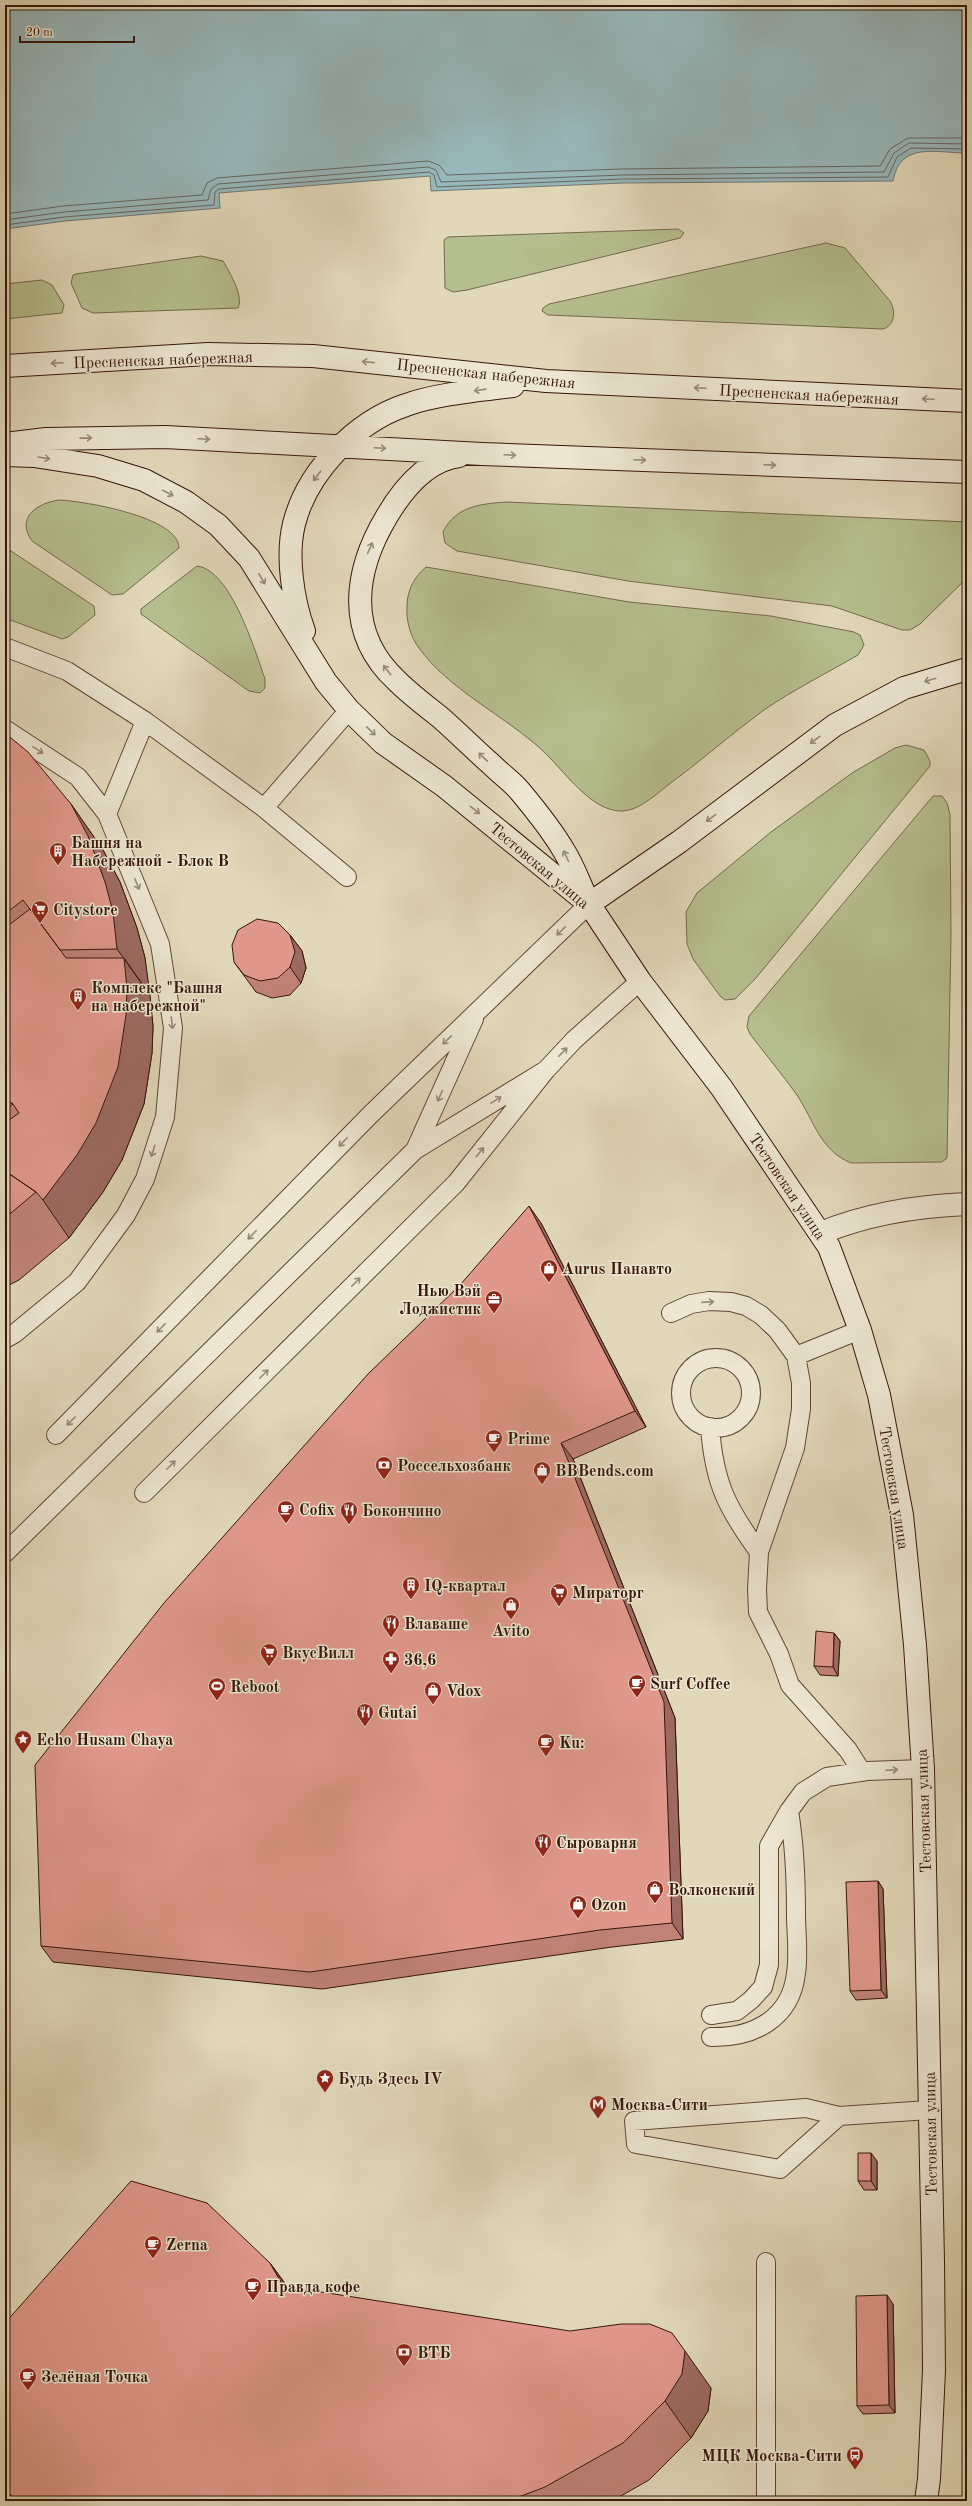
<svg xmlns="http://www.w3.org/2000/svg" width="972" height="2506" font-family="'Old Standard TT',serif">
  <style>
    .green { fill: #b5be8e; stroke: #756a4c }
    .water { fill: #98b7ba; stroke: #707774 }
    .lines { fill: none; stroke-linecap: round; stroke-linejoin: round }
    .shore { stroke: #666662; stroke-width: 1 }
    .service-casing { stroke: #604636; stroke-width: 20 }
    .minor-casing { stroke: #604636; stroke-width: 24 }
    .secondary-casing { stroke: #35160a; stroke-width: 24 }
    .service { stroke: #ece6d2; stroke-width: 18 }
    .minor { stroke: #ece6d2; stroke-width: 22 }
    .secondary { stroke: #ece6d2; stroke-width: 22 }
    .wall { fill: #c18377; stroke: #35160a }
    .shaded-wall { fill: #9d6a61; stroke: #35160a }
    .building { fill: #e0988a; stroke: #35160a }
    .oneway { stroke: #9a8878 }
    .labels { text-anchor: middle; stroke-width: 3; stroke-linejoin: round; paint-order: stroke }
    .street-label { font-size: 16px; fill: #35160a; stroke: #ece6d2 }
    .poi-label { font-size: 16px; font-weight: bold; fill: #35160a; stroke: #ece6d2; text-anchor: start }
  </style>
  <rect width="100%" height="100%" fill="#e1d8b9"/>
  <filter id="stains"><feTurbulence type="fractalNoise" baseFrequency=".005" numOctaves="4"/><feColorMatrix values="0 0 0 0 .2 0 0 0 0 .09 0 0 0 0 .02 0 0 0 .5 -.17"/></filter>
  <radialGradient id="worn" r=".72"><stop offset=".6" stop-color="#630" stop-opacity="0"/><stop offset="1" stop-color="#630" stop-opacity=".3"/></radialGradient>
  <path class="green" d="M678,229L684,233L680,238L467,290L453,292L445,288L444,240L448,237Z
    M826,243L845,248L890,301C896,311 895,325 883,329L548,315L542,311L543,308L549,304Z
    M201,256L223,261C230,273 244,296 238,308L93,313L82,308L71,283L73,275L76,274Z
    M42,280L52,285L64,305L62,313L5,319V284Z
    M59,500C84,501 179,517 179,548L123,594L112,595L32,541C15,517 38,503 59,500Z
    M506,502L967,522V578L920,624L910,630H902L832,606L628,581L457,551L445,543L443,532C456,506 480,504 506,502Z
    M5,547L94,606L95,615L68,637L62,639L5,618Z
    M197,566C231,570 255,651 265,679V688L260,693L249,691L141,614V609Z
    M426,567L629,602L771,616L854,632L860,635L864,645L858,655C827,673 793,690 764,710C731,734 701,761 668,785C655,795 639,811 621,811C590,811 563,769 542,750C505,716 448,689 419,648C410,636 406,620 407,606C407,590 415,576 426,567Z
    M906,745L924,750L930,761V766L756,978L735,999L725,1000L720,996L693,959L687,944L686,912L697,893L771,832L852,773L895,748Z
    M933,796H942L947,803L950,815L951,934L947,1158L942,1162L851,1163C820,1150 814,1121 797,1095C782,1074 765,1054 750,1034L747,1027L749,1016Z"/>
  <path class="water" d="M5,5H967V153C936,153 900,141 893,181L623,183L431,191L430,176L219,193L220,208L65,221L5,229Z"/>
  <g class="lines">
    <path class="shore" d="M5,214L63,206L202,195L207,183L217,178L428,161L439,165L447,175L622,169L880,166L890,149L908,138H967
      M5,220L64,212L208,200L211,189L218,184L428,167L436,170L441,182L623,175L884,172L894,153L909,143L967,144
      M5,225L64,217L214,205L215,192L219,189L429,172L434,175L437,187L623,179L888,177L897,157L911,148L967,149"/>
    <g class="service-casing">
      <path id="service" d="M5,647L67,671L145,721L264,808L347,877
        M5,729L78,777L107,814L160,944L173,1028L165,1117L145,1179L126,1215L77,1282L14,1334L5,1339
        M264,808L349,710
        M107,814L145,721
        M415,1150L474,1019
        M671,1313L691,1304L709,1301L731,1302L746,1306L761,1315L777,1330L796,1356L801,1383V1409L795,1448L759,1552L757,1589L758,1612L779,1654L790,1685L848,1750L862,1772
        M796,1356L860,1330
        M681 1393a35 35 0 1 1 70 0a35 35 0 1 1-70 0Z
        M710,1427C714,1483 727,1508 759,1552
        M56,1435L371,1114L589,904
        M144,1493L456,1183L546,1070L574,1040L640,981
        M5,1553L415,1150L546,1070
        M711,2015L737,2011L751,2000L763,1987L769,1965V1846L789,1811L803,1792L827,1777L867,1771L923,1769
        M711,2037C753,2038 791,2019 796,1973C799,1954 796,1933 796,1914C796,1878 795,1847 789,1811
        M806,2108L839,2116L780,2169L636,2144L634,2121Z
        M839,2116L929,2110
        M766,2262V2501"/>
    </g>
    <g class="minor-casing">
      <path id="minor" d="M821,1233C867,1214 917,1206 967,1204"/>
    </g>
    <g class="secondary-casing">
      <path id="secondary" d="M5,366L208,354L313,356L546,381L967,401
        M5,444L46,439L165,437L482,454L967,472
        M5,455L34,456L98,466L144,480L186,502L218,525L249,558L326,682L349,710L383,743L444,786L589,904L640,981L721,1087L829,1247L860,1330L879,1395L902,1515L915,1645L923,1769L933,2262L934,2370L929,2479L926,2501
        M459,456C427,460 403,489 387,516C354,571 345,633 397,681C410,694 426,706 441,718C458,733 475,750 492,765C501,774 511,781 519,790C534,808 552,830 564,851C573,865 579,882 586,897
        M304,631C293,601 286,556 294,524C307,472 355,422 406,405C436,394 481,390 513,386
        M589,904L679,842L835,725L904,688L967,669"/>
    </g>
    <use href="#service" class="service"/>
    <use href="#minor" class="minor"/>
    <use href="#secondary" class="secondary"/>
  </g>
  <path class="wall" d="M5,733L71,804L103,850L120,882L137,928L145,958L153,1026L152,1053L144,1104L122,1160L103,1192L69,1238L19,1280L5,1287Z
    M290,935L302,951L306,968L301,983L290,995L272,998L256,992L234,962Z
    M541,1223L646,1427L573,1459L675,1718L683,1939L612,1947L322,1989L53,1962L41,1946Z
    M834,1633L840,1641L838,1676L820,1675L814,1666Z
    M878,1881L883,1889L887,1998L856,2000L850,1991Z
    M877,2161V2190H864L858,2181Z
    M270,2263L287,2286L711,2388L708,2411L691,2438L649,2480L612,2501H5V2323Z
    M893,2304L895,2413L863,2414L857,2406Z"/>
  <path class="shaded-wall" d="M71,804L103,850L120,882L137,928L145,958L150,995L117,949Z
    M290,935L302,951L306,968L301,983L290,967Z
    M124,958L150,995L153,1026L152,1053L144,1104L122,1160L103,1192L69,1238L43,1200Z
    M529,1206L541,1223L646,1427L635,1411Z
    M561,1443L573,1459L675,1718L683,1939L672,1923Z
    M834,1633L840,1641L838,1676L833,1667Z
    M878,1881L883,1889L887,1998L881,1990Z
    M871,2153L877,2161V2190L871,2181Z
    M270,2263L296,2300L283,2286Z
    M887,2295L893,2304L895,2413L889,2405Z
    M685,2351L711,2388L708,2411L691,2438L665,2401Z"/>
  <path class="building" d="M5,733L28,752L71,804L88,836L105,882L113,912L117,949L60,950L23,900L5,914Z
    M30,909L66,958H124L127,989L126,1015L118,1067L96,1123L77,1155L43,1200L36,1192L5,1171V1123L19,1113L13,1104L5,1099V928Z
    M257,919L278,923L290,935L295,952L290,967L278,978L260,981L244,975L234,962L232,945L238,930Z
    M5,1099L13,1104L5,1110Z
    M5,1171L36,1192L5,1218Z
    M529,1206L635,1411L561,1443L664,1702L672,1923L600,1930L310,1972L41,1946L35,1765L164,1603L368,1374L460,1285Z
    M816,1631L834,1633L833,1667L814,1666Z
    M878,1881L881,1990L850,1991L846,1882Z
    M858,2153H871V2181H858Z
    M131,2181L207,2203L270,2263L283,2286L570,2331L621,2324H650L672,2333L685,2351L682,2374L665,2401L623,2443L545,2487L508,2501H18L5,2490V2323Z
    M887,2295L889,2405L857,2406L856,2296Z"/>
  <defs><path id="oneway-shaft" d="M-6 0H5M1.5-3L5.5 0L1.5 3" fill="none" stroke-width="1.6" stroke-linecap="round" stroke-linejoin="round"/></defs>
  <g class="oneway">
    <use href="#oneway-shaft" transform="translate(368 362) rotate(-174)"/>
    <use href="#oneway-shaft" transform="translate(57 363) rotate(177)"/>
    <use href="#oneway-shaft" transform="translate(700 388) rotate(-177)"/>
    <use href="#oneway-shaft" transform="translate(480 390) rotate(172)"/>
    <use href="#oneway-shaft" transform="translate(928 399) rotate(-177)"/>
    <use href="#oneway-shaft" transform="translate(86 438) rotate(-1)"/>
    <use href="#oneway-shaft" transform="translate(204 439) rotate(3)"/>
    <use href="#oneway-shaft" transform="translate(380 448) rotate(3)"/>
    <use href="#oneway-shaft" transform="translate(510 455) rotate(2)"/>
    <use href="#oneway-shaft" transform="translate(44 458) rotate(9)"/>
    <use href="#oneway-shaft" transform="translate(640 460) rotate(2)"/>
    <use href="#oneway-shaft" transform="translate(770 465) rotate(2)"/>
    <use href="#oneway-shaft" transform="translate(317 476) rotate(127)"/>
    <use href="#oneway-shaft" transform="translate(168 493) rotate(27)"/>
    <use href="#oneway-shaft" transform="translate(370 548) rotate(-66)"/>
    <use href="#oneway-shaft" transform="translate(262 579) rotate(58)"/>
    <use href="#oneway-shaft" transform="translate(387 670) rotate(-128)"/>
    <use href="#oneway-shaft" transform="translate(930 680) rotate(163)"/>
    <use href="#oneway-shaft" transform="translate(371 731) rotate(44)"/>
    <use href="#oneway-shaft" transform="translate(815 740) rotate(143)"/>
    <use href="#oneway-shaft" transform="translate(38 750) rotate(32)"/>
    <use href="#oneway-shaft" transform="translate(483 757) rotate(-137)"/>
    <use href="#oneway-shaft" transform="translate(475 810) rotate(38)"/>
    <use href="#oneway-shaft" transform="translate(711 818) rotate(143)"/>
    <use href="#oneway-shaft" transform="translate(566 856) rotate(-116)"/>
    <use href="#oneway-shaft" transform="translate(137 884) rotate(67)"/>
    <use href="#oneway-shaft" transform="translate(561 931) rotate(136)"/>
    <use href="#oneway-shaft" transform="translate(172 1023) rotate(83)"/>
    <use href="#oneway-shaft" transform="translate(447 1040) rotate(136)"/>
    <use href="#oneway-shaft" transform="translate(563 1052) rotate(-46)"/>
    <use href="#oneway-shaft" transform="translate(440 1096) rotate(114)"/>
    <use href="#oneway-shaft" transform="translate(496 1100) rotate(-31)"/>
    <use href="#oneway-shaft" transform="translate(343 1142) rotate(134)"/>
    <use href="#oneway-shaft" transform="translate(153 1151) rotate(108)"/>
    <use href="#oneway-shaft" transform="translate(480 1152) rotate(-51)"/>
    <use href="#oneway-shaft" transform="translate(252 1235) rotate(134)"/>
    <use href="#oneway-shaft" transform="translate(356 1282) rotate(-45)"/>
    <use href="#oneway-shaft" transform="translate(708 1302) rotate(-4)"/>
    <use href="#oneway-shaft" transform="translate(161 1328) rotate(134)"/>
    <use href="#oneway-shaft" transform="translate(264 1374) rotate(-45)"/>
    <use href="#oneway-shaft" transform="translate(71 1421) rotate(134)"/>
    <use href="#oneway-shaft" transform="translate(171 1465) rotate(-45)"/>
    <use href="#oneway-shaft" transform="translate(892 1770) rotate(-3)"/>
  </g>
  <defs>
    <g id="building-pin" transform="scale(0.9)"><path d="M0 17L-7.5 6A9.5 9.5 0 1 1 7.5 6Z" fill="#8f2418" stroke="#ece6d2"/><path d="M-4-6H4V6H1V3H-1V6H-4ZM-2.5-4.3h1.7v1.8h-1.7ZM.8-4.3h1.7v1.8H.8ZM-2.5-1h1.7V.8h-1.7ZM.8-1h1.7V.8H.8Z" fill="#fff"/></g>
    <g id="supermarket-pin" transform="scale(0.9)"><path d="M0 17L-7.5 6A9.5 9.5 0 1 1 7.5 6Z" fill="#8f2418" stroke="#ece6d2"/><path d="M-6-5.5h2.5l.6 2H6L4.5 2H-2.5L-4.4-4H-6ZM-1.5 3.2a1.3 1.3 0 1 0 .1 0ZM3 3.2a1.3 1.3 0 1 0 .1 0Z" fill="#fff"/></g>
    <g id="shop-pin" transform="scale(0.9)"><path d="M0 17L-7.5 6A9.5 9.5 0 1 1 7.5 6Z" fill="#8f2418" stroke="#ece6d2"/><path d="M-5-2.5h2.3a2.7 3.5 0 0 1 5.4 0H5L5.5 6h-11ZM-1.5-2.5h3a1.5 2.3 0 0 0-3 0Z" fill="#fff"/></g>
    <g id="office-pin" transform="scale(0.9)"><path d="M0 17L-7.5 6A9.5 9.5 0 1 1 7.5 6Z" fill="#8f2418" stroke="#ece6d2"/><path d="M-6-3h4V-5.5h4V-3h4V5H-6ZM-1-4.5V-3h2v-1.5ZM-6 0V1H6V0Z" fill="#fff"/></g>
    <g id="cafe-pin" transform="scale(0.9)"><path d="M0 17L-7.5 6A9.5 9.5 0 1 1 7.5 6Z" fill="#8f2418" stroke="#ece6d2"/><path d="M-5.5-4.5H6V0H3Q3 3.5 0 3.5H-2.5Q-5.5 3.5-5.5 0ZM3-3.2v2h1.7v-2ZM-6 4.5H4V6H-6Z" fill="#fff"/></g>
    <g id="bank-pin" transform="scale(0.9)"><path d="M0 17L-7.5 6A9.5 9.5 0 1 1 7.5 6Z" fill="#8f2418" stroke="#ece6d2"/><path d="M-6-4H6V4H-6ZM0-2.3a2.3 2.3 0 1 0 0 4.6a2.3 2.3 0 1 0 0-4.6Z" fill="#fff"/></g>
    <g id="restaurant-pin" transform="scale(0.9)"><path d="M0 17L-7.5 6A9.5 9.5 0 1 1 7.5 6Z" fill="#8f2418" stroke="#ece6d2"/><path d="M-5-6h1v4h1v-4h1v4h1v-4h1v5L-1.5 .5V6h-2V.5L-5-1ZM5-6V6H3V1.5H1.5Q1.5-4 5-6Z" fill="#fff"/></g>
    <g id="pharmacy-pin" transform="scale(0.9)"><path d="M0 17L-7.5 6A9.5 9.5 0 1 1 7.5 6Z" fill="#8f2418" stroke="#ece6d2"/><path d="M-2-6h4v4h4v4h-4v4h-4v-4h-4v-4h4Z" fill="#fff"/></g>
    <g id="stadium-pin" transform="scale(0.9)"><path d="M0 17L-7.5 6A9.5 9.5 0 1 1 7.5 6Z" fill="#8f2418" stroke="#ece6d2"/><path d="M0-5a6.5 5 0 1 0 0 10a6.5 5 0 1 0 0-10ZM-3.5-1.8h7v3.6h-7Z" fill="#fff"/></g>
    <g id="sight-pin" transform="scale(0.9)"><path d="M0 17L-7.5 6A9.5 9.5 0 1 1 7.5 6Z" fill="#8f2418" stroke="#ece6d2"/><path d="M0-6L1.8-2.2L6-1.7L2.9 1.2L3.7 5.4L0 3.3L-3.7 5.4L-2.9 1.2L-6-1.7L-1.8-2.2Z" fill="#fff"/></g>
    <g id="metro-pin" transform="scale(0.9)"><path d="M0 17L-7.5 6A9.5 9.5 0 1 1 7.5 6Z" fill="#8f2418" stroke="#ece6d2"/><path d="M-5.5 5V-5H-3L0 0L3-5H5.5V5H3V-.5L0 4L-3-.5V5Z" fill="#fff"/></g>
    <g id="bus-pin" transform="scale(0.9)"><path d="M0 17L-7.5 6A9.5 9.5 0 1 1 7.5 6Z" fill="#8f2418" stroke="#ece6d2"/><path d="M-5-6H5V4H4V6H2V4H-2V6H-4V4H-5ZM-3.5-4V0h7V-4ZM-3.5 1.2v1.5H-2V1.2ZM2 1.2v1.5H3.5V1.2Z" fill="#fff"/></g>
  </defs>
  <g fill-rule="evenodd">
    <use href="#building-pin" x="58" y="851"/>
    <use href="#supermarket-pin" x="40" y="909"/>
    <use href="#building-pin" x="78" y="996"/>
    <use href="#shop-pin" x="549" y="1268"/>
    <use href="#office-pin" x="494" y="1299"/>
    <use href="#cafe-pin" x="494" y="1438"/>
    <use href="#bank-pin" x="384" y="1465"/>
    <use href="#shop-pin" x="542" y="1470"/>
    <use href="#cafe-pin" x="286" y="1509"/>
    <use href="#restaurant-pin" x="349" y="1510"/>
    <use href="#building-pin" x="411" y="1585"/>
    <use href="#supermarket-pin" x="559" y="1592"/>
    <use href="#shop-pin" x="511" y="1605"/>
    <use href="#restaurant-pin" x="391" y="1623"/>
    <use href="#supermarket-pin" x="269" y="1652"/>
    <use href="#pharmacy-pin" x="391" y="1659"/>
    <use href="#cafe-pin" x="637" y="1683"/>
    <use href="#stadium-pin" x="217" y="1686"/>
    <use href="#shop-pin" x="433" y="1690"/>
    <use href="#restaurant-pin" x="365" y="1712"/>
    <use href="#sight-pin" x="23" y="1739"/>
    <use href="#cafe-pin" x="546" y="1742"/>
    <use href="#restaurant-pin" x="543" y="1842"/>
    <use href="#shop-pin" x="655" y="1889"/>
    <use href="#shop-pin" x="578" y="1904"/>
    <use href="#sight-pin" x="325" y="2078"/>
    <use href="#metro-pin" x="598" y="2104"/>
    <use href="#cafe-pin" x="153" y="2244"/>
    <use href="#cafe-pin" x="253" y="2286"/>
    <use href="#bank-pin" x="404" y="2352"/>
    <use href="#cafe-pin" x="28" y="2376"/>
    <use href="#bus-pin" x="855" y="2455"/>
  </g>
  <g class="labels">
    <g class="street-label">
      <text transform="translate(163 359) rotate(-2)" y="6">Пресненская набережная</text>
      <text transform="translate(486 373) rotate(6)" y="6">Пресненская набережная</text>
      <text transform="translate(809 394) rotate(3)" y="6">Пресненская набережная</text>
      <text transform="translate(540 865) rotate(40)" y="6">Тестовская улица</text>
      <text transform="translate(788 1186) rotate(56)" y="6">Тестовская улица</text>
      <text transform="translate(895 1488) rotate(81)" y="6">Тестовская улица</text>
      <text transform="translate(923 1811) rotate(-92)" y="6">Тестовская улица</text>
      <text transform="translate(930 2134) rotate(-91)" y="6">Тестовская улица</text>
    </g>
    <g class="poi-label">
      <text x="71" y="848">Башня на<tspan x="71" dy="18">Набережной - Блок В</tspan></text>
      <text x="53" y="915">Citystore</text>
      <text x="91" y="993">Комплекс "Башня<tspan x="91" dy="18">на набережной"</tspan></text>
      <text x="562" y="1274">Aurus Панавто</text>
      <text x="481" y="1296" text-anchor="end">Нью Вэй<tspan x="481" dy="18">Лоджистик</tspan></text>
      <text x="507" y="1444">Prime</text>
      <text x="397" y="1471">Россельхозбанк</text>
      <text x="555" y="1476">BBBends.com</text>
      <text x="299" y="1515">Cofix</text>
      <text x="362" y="1516">Бокончино</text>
      <text x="424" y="1591">IQ-квартал</text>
      <text x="572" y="1598">Мираторг</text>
      <text x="404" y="1629">Влаваше</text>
      <text x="511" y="1636" text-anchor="middle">Avito</text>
      <text x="282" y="1658">ВкусВилл</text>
      <text x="404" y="1665">36,6</text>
      <text x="650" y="1689">Surf Coffee</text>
      <text x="230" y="1692">Reboot</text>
      <text x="446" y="1696">Vdox</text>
      <text x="378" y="1718">Gutai</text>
      <text x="36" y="1745">Echo Husam Chaya</text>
      <text x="559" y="1748">Ku:</text>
      <text x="556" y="1848">Сыроварня</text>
      <text x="668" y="1895">Волконский</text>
      <text x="591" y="1910">Ozon</text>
      <text x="338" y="2084">Будь Здесь IV</text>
      <text x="611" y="2110">Москва-Сити</text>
      <text x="166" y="2250">Zerna</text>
      <text x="266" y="2292">Правда кофе</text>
      <text x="417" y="2358">ВТБ</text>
      <text x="41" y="2382">Зелёная Точка</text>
      <text x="842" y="2461" text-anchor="end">МЦК Москва-Сити</text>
    </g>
  </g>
  <rect width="972" height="2506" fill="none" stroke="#e1d8b9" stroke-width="20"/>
  <rect x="6" y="6" width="960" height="2494" fill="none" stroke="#35160a" stroke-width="2"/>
  <rect x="10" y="10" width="952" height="2486" fill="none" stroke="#35160a"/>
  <path d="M20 36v6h114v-6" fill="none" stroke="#35160a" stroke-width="2"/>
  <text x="26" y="36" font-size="12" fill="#35160a" stroke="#ece6d2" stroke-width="3" paint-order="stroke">20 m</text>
  <rect width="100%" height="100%" filter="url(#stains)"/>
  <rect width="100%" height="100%" fill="url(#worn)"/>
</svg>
